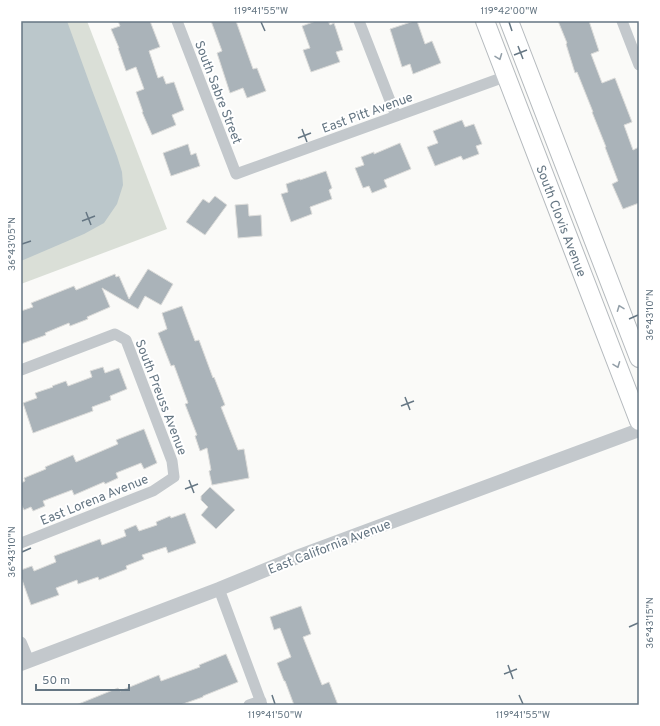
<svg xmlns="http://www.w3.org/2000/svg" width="660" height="726" font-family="Overpass,sans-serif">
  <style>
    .green { fill: #dadfd7 }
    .water { fill: #bbc7cb }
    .building { fill: #aab3b9; stroke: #dcdcda }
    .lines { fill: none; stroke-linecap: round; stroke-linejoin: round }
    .primary-casing { stroke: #b5babe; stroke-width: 20 }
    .minor { stroke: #c3c8cc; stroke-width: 11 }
    .tertiary { stroke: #c3c8cc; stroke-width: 14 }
    .primary { stroke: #fff; stroke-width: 18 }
    .oneway { stroke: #939fa8 }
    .ticks { fill: none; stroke: #657683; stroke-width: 1.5 }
    .labels { text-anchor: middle; stroke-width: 4; stroke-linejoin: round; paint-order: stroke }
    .street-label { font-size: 13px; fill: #657683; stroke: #fff }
    .neatline { fill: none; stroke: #657683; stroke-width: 1.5 }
    .ticks-label { font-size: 10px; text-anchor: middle; fill: #657683 }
  </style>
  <rect width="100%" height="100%" fill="#fafaf8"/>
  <path class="green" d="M21,21H87L167,229L21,284Z"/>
  <path class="water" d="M21,21H67L92,90L117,156L122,172L123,185L117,204L104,223L84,234L21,261Z"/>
  <path class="building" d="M118,21H150L160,47L149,51L158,78L163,76L166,84L174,82L184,110L172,115L176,125L152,135L142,112H143L136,92L144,89L136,67L126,71L118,48H119L111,29L120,26Z
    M211,21H236L253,69L257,68L266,91L247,98L243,88L230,93L217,53L222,51Z
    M316,21H328L330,25L334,23L343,50L336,52L340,62L311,72L303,50L310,48L302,26Z
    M414,21H417L425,44L432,41L441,63L413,74L410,64L402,67L390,29Z
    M558,21H589L599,51L591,54L602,83L615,78L632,122L624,125L633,150L639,147V203L623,209L612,184L618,181L605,147H606L592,112H593L577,72L575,73L566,44L567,43Z
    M462,120L465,127L474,124L482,144L476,146L479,154L463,160L461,156L435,166L427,147L438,143L433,131Z
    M400,143L411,169L384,180L387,187L372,193L369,186L363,188L355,168L364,165L361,157L374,152V154Z
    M188,144L191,155L196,153L200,166L171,176L163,153Z
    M326,171L332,188L329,190L332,199L310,207L312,214L291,222L281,194L288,192L286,184L300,179V180Z
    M215,196L227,205L205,235L186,222L203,199L209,203Z
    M248,204L249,216L261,215L262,236L238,238L235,205Z
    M148,269L173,284L161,305L145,296L138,309L102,288L110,307L87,317L88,319L70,326L69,323L45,333L46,335L21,344V311L33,307L31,303L74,286L76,290L115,274L116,277L119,276L129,299Z
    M182,306L195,341L199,340L213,378L214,377L225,405L221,407L238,450L244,449L249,478L212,485L209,471L211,470L207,448L200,451L195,436L197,435L185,404L188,403L174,365L171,366L158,333L167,329L162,313Z
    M103,367L105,373L119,368L127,389L110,396L111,400L92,407L93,411L33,433L23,403L37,398L35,393L53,387L52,386L66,381L68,386L92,377L90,371Z
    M144,429L157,463L144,469L141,463L116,473L118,478L105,484L104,482L74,495L72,490L43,501L45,506L33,511L31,507L24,510L21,504V483L25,481L24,478L46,469L45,467L73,455L76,462L118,444L116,440Z
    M210,487L235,510L216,529L201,515L208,507L201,500V496Z
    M185,513L196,543L168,553L166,547L142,555L144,559L126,566L127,569L99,580L98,577L78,584L77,580L56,588L59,595L31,605L21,577V570L32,566L34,571L56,562L54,556L100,539L102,545L126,536L124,530L136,525L139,531L157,525L156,522L170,516L171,518Z
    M301,606L311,634L303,637L322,685L329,682L338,705H294L285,681H284L277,663L291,657L280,628L274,630L270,617Z
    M226,654L238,682L203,696V697L180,705H76L118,688L120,691L159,675L161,681L200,667L199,665Z"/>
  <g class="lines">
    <g class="primary-casing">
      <g id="primary">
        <path id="s1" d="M485,21L639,421"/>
        <path d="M509,21L639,358"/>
      </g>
    </g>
    <path class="minor" d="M177,21L236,174L507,76
      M359,21L396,116
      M622,21L639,65
      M21,370L115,334L126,340L172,461L174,477L153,491L21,543
      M219,589L262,705
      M21,642L29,661
      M249,705L261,701"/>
    <path class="tertiary" d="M21,664L219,589L302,555L639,430"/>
    <use href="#primary" class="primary"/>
  </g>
  <defs><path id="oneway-chevron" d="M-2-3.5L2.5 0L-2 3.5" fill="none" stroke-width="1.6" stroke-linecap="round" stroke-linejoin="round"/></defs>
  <g class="oneway">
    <use href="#oneway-chevron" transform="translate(499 57) rotate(69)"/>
    <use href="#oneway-chevron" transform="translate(620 308) rotate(-111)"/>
    <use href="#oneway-chevron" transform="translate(617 365) rotate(69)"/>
  </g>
  <path class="ticks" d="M261,22L265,31M509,22L512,31M518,46L523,59M514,55L527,50M302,129L307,142M298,138L311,133M86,212L91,225M82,221L95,216M22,244L31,241M629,319L638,315M405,397L410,410M401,406L414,401M189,480L194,493M185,489L198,484M22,552L31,548M629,627L638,623M508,665L513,679M504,674L517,669M272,695L275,704M519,695L523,704"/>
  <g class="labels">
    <g class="street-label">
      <text transform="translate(219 92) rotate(69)" y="5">South Sabre Street</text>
      <text transform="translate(367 112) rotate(-20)" y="5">East Pitt Avenue</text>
      <text dy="5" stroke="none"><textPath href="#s1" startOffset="214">South Clovis Avenue</textPath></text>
      <text transform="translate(162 397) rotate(69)" y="5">South Preuss Avenue</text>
      <text transform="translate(94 499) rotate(-22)" y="5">East Lorena Avenue</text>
      <text transform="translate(329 546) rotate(-21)" y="5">East California Avenue</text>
    </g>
  </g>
  <rect width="660" height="726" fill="none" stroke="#ffffff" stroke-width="44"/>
  <path d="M36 684v6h93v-6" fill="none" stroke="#657683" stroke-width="2"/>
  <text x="42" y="684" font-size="12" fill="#657683" stroke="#ffffff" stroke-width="3" paint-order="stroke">50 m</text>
  <rect x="22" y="22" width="616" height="682" class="neatline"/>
  <g class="ticks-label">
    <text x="261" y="14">119°41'55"W</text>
    <text x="509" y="14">119°42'00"W</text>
    <text transform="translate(11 244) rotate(-90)" y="4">36°43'05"N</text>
    <text transform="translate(649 315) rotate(-90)" y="4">36°43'10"N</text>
    <text transform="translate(11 552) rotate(-90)" y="4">36°43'10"N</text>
    <text transform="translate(649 623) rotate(-90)" y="4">36°43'15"N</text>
    <text x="275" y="718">119°41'50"W</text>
    <text x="523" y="718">119°41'55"W</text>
  </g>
</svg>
